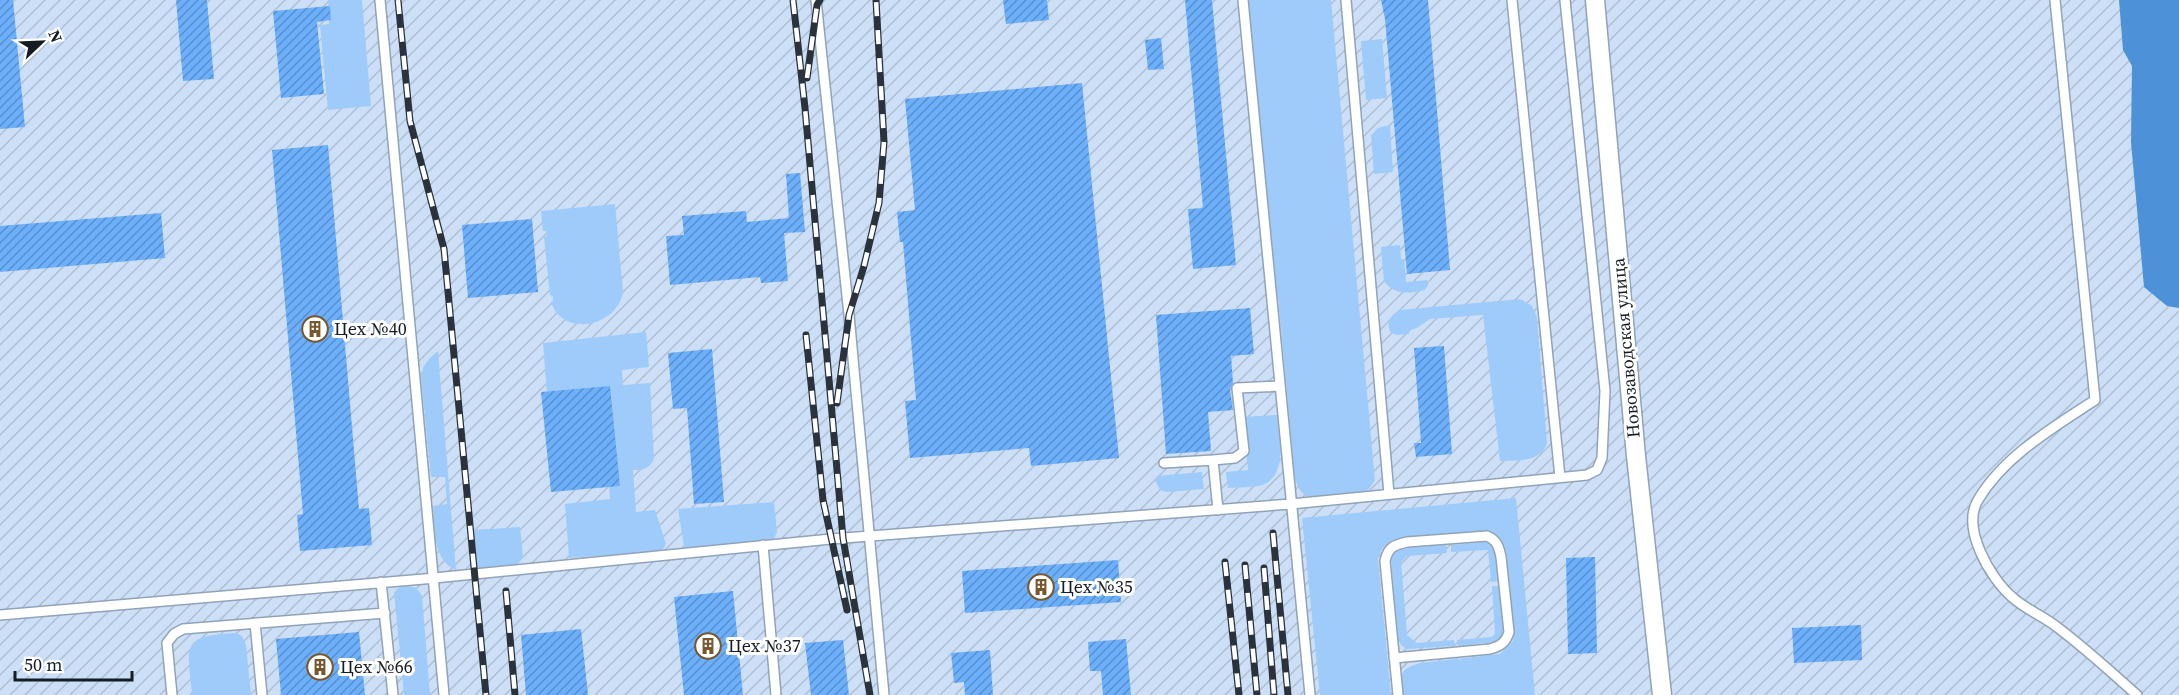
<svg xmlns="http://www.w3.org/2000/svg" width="2179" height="695" font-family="'Source Serif 4',serif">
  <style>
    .industrial { fill: url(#industrial-furrows) }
    .green { fill: #9fcbfb }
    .water { fill: #4d91d9 }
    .building { fill: url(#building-hatch) }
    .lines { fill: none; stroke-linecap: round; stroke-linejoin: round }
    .lane-casing { stroke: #91a3b7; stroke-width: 12 }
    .street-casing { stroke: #91a3b7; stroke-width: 21 }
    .lane { stroke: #fff; stroke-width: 9 }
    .street { stroke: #fff; stroke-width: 18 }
    .rail-casing { stroke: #2a323b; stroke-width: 7 }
    .rail { stroke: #fff; stroke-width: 4.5; stroke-dasharray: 14; stroke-linecap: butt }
    .labels { text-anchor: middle; stroke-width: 6; stroke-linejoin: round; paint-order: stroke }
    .poi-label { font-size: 18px; fill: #151c24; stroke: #fff; text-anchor: start }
    .street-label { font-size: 18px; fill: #151c24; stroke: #fff }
  </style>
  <defs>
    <pattern id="industrial-furrows" width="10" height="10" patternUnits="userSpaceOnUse" patternTransform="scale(1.5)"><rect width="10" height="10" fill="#ccdff6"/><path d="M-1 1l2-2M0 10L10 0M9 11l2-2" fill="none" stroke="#aebfd3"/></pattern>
    <pattern id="building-hatch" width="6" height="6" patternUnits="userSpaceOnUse" patternTransform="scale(1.5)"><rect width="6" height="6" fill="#6cb0fb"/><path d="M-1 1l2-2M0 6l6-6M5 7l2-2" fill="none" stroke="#588ecb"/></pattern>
  </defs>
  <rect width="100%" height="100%" fill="#dcecfe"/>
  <path class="industrial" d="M0,0H2179V695H0Z"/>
  <path class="green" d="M328,0H362L371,106L328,110L320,25L329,24Z
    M1244,0H1331L1375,480C1372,484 1371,488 1366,491C1357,496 1314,501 1305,495C1299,491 1297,484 1295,479L1278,296L1272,288Z
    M1382,39L1387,98L1366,100L1361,41Z
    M1390,125L1393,172L1374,174L1371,135L1378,128Z
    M615,204L623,292C617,327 563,338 551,302L553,301V296L550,295L544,237L547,236L546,231H543L541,211Z
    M1400,245L1401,259H1404L1406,282L1427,280L1428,285L1425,290C1410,294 1393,295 1384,281L1381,247Z
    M1520,299L1532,306L1537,317L1547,443C1540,463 1518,460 1500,461L1483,315L1430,319L1417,328L1409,330V334L1397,335L1390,332C1386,322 1391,314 1400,310Z
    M646,332L649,367L622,370L623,385L650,383L654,459C649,469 644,470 633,470L636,512L655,510L666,544L663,549L659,551L569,558L565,504L610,499L603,402L548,406L543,343Z
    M438,351L456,570C432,560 435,528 433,506L447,504L445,477H431L421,378C422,365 429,358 438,351Z
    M1277,415C1279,436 1289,475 1262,485C1252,488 1239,487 1228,488L1226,472L1248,470L1243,417Z
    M1202,472L1204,489L1167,492L1160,490L1155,480L1157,476Z
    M1516,498L1535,695H1402C1400,674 1399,669 1421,663L1500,654L1513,641L1514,631L1506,551L1503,543L1490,532L1407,537C1391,539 1383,543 1378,559L1391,695H1320L1302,518Z
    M774,502L777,532L773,541L688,549L684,546L678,509Z
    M520,527L523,557L517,565L477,568L473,530Z
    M1488,542L1495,548L1499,581L1491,582L1488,550L1451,552V545Z
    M1446,545L1447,553L1407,556L1401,562L1407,635L1417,643L1454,640L1455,646L1407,649L1401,645L1397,636L1391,557L1397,550L1402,548Z
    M402,586C412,586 417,586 422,596L430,695H404L394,593L397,589Z
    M1492,586H1499L1504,631L1503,637L1493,642L1458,646L1457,640L1492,637L1495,634Z
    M235,633L242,636L246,645L251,695H192C188,646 179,636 235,633Z"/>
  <path class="water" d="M2119,0H2179V308L2167,306L2144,287L2131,142L2132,66L2123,50Z"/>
  <path class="building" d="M0,0H13L25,127L0,129Z
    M176,0H207L214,79L183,81Z
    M1003,0H1047L1049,20L1006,24Z
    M1185,0H1212L1236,265L1193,269L1188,209L1203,208Z
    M1381,0H1428L1450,270L1407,274L1385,19Z
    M330,6L331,20L317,22L324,94L281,98L273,11Z
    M1161,38L1164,69L1148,70L1145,40Z
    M1082,83L1119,458L1031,466L1029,448L910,458L905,401L916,400L903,242H900L897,212L915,210L905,99Z
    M328,145L359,509L369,508L372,545L300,551L297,515L303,514L272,150Z
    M800,173L805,232L784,233L788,281L761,283L760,277L670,285L666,236L684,235L682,216L746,211L747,222L789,218L786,174Z
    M161,213L165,258L0,272V226Z
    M532,219L538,292L468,298L462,225Z
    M1250,308L1254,354L1231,356L1233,383L1230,389L1233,410L1208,412L1211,451L1166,454L1156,315Z
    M1444,346L1452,454L1416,457L1414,443H1421L1414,348Z
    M712,349L724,502L694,504L687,408L673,409L668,353Z
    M610,386L620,486L551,492L541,392Z
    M1595,557L1597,653L1568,654L1566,558Z
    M1118,560L1121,602L965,613L962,571Z
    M733,591L743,695H684L674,597Z
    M1861,625L1862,660L1794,663L1792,628Z
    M581,629L588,695H526L521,635Z
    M359,632L365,695H281L276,639Z
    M1126,639L1131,695H1103L1101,671H1090L1088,642Z
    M843,640L849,695H811L805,643Z
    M990,650L993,695H965L964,682L954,683L951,653Z"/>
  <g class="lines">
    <g class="lane-casing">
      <path id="lane" d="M380,0L444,695
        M816,0L849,315L884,695
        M1243,0L1310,695
        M1346,0L1389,494
        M1512,0L1560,477
        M2055,0L2095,400C2054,427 2004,456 1978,500C1961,528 1990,578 2012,597C2025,609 2043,616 2057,627C2085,648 2111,672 2137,695
        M1164,463L1213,460
        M1218,510L1213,460L1235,458L1244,451L1237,388L1280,386
        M763,545L776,695
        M381,582L393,695
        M0,615L424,579L831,539L1291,504L1587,475L1597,470L1602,458L1605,391L1565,0
        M255,623L262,695
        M1394,658L1490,649C1501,646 1506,642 1509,632L1501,557C1499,547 1497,540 1487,536L1407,542C1394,545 1388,547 1385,561L1398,695
        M172,695L167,643L174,634L183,629L385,613"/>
    </g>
    <g class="street-casing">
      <path id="street" d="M1595,0L1636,456L1662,695"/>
    </g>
    <use href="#lane" class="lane"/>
    <use href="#street" class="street"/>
    <g class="rail-casing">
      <path id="rail" d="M398,0L410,121L444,249L486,695
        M793,0L805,108L843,538L870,695
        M807,78L817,5L820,0
        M806,335L823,500L847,610
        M837,403L849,315L864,266L879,203L884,142L876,0
        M1273,533L1288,695
        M1225,562L1239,695
        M1245,565L1257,695
        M1264,568L1274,695
        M506,591L515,695"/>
    </g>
    <use href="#rail" class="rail"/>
  </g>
  <defs>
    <g id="building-ring" transform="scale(1.35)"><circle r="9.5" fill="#fff" stroke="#78572e" stroke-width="1.5"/><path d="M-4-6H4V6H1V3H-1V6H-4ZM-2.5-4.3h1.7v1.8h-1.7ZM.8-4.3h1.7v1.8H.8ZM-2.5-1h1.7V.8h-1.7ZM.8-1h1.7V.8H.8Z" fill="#78572e"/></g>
  </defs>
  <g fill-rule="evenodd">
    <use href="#building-ring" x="315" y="329"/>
    <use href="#building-ring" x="1041" y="587"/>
    <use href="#building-ring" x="708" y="646"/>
    <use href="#building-ring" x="320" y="667"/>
  </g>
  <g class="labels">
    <g class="poi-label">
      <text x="334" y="335">Цех №40</text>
      <text x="1060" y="593">Цех №35</text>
      <text x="728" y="652">Цех №37</text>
      <text x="340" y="673">Цех №66</text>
    </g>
    <g class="street-label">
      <text transform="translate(1626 348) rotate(-95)" y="6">Новозаводская улица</text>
    </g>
  </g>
  <g transform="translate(42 42) rotate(67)" stroke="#ffffff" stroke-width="4.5" paint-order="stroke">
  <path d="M0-4.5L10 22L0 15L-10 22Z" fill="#151c24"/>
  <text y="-9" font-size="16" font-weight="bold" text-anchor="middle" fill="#151c24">N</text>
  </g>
  <path d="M15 671v9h117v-9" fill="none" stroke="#151c24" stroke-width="3"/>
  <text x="24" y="671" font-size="18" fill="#151c24" stroke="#ffffff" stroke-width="4.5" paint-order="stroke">50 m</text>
</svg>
